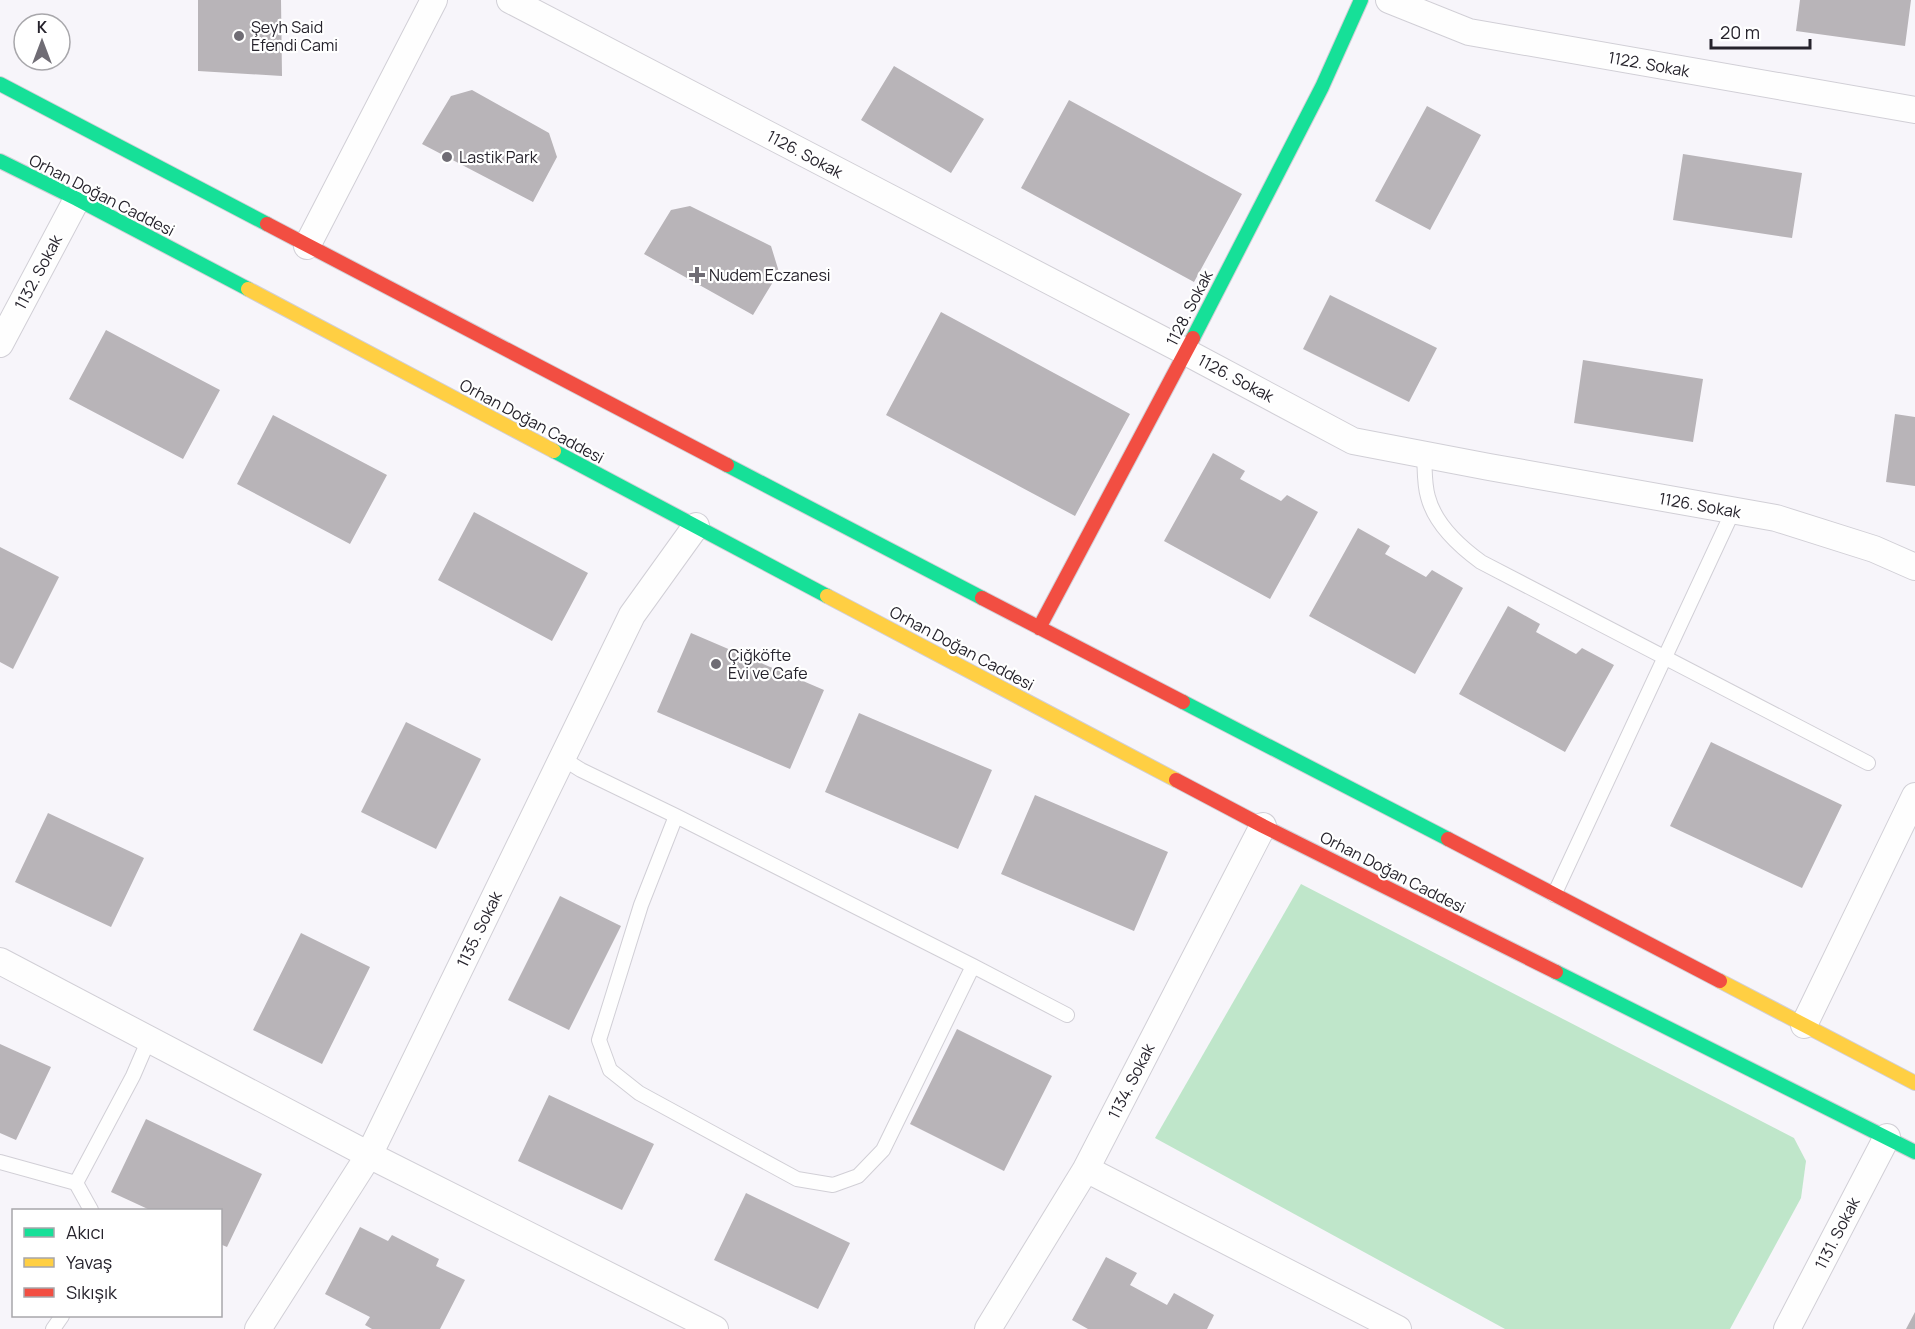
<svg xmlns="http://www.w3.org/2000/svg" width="1915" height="1329" font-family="Manrope,sans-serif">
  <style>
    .green { fill: #bfe6ca }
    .building { fill: #b8b4b8 }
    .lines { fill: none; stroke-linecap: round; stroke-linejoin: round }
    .lane-casing { stroke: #d1cfd6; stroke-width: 16 }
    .street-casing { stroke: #d1cfd6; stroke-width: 28 }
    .fast-casing { stroke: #d1cfd6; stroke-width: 16 }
    .slow-casing { stroke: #d1cfd6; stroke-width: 16 }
    .jam-casing { stroke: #d1cfd6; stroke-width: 16 }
    .lane { stroke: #fefefe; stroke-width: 14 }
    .street { stroke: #fefefe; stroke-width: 26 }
    .fast { stroke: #16e098; stroke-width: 14 }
    .slow { stroke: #ffcf43; stroke-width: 14 }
    .jam { stroke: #f24e42; stroke-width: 14 }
    .poi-dot { fill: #6f6c74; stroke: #fff; stroke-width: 2 }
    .labels { text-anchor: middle; stroke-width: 4.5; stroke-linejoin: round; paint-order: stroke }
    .poi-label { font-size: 16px; fill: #26232c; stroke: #fff; text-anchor: start }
    .street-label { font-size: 16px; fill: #26232c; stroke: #fff }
  </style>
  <rect width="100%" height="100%" fill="#f7f5fa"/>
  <path class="green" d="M1301,884L1794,1138L1806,1161L1801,1198L1730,1329H1505L1155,1138Z"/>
  <path class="building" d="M198,0H281L282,76L198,71Z
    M1800,0H1911L1905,46L1796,31Z
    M894,66L984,119L951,173L861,120Z
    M472,90L549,133L557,157L533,202L422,144L451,96Z
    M1069,100L1242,194L1194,282L1021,188Z
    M1427,106L1481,135L1430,230L1375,201Z
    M1683,154L1802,173L1792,238L1673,220Z
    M690,206L771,246L779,272L753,315L644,254L671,210Z
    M1330,295L1437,348L1409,402L1303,349Z
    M941,312L1130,414L1075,516L886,415Z
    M106,330L220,390L183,459L69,399Z
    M1583,360L1703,379L1693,442L1574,423Z
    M1895,414L1915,417V486L1886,482Z
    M273,415L387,475L350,544L237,484Z
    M1213,453L1245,471L1240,479L1281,501L1287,495L1318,512L1270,599L1164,541Z
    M474,512L588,573L552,641L438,580Z
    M1358,528L1390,546L1385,554L1426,577L1432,570L1463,588L1415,674L1309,616Z
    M0,547L59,577L13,669L0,662Z
    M1508,606L1540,624L1536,632L1576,654L1582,648L1614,665L1565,752L1459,694Z
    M691,633L824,690L790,769L657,712Z
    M859,713L992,770L958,849L825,792Z
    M406,722L481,759L436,849L361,812Z
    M1711,742L1842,805L1802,888L1670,826Z
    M1035,795L1168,852L1134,931L1001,874Z
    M48,813L144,858L111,927L15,882Z
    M560,896L621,926L569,1030L508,1000Z
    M301,933L370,967L322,1064L253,1030Z
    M957,1029L1052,1076L1004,1171L910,1124Z
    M0,1044L51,1067L16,1140L0,1133Z
    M549,1095L654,1144L622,1210L518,1161Z
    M146,1119L262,1174L227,1247L220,1244V1210H150L111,1192Z
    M746,1193L850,1243L818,1309L714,1260Z
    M360,1227L388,1241L392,1235L439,1259L436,1266L465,1280L440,1329H372L365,1325L370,1317L325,1294Z
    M1106,1257L1137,1273L1130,1285L1167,1305L1174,1293L1214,1315L1207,1329H1088L1072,1320Z
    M1915,1312V1329H1906Z"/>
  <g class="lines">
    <g class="lane-casing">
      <path id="lane" d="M1424,454C1425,468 1424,484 1428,497C1435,524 1459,546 1481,562L1868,763
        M562,758L581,770L676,816L973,966L1067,1015
        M676,816L641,905L599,1040L610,1070L639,1093L797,1179L833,1185L858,1176L883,1150L973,966
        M1554,895L1733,511
        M0,1162L76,1183L91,1210
        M76,1183L133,1076L149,1039
        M53,1329L62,1316"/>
    </g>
    <g class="street-casing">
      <path id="street" d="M510,0L1186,352L1353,441L1489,467L1776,518L1874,549L1915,567
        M1389,0L1469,32L1915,110
        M307,246L434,0
        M0,344L77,199
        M0,961L369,1155L715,1329
        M1804,1025L1915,796
        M1086,1169L1398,1329
        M258,1329L369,1155L632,615L696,526
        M988,1329L1086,1169L1263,826
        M1787,1329L1887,1137"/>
    </g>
    <g class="fast-casing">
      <path id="fast" d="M0,84L267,224
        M0,161L77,199L248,289
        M1193,338L1322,87L1361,0
        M554,451L827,596
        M727,465L982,598
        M1183,702L1448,839
        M1556,972L1915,1152"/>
    </g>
    <g class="slow-casing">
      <path id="slow" d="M248,289L554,451
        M827,596L1176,780
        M1720,981L1915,1083"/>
    </g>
    <g class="jam-casing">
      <path id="jam" d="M267,224L727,465
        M982,598L1183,702
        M1039,628L1193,338
        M1176,780L1263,826L1556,972
        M1448,839L1720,981"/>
    </g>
    <use href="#lane" class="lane"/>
    <use href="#street" class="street"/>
    <use href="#fast" class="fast"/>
    <use href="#slow" class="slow"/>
    <use href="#jam" class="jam"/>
  </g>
  <g class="poi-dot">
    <circle cx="239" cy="36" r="6"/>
    <circle cx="447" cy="157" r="6"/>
    <path d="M694 266h6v6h6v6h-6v6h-6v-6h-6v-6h6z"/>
    <circle cx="716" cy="664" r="6"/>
  </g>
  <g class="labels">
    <g class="poi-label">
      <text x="251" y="33">Şeyh Said<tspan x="251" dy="18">Efendi Cami</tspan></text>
      <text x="459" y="163">Lastik Park</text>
      <text x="709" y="281">Nudem Eczanesi</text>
      <text x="728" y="661">Çiğköfte<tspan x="728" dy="18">Evi ve Cafe</tspan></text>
    </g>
    <g class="street-label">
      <text transform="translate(1649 64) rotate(10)" y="6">1122. Sokak</text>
      <text transform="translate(805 154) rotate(28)" y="6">1126. Sokak</text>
      <text transform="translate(102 195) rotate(27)" y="6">Orhan Doğan Caddesi</text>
      <text transform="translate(38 272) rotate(-62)" y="6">1132. Sokak</text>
      <text transform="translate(1189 308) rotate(-63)" y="6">1128. Sokak</text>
      <text transform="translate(1236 378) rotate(28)" y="6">1126. Sokak</text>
      <text transform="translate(532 421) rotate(28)" y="6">Orhan Doğan Caddesi</text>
      <text transform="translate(1700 505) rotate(10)" y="6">1126. Sokak</text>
      <text transform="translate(962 648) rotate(28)" y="6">Orhan Doğan Caddesi</text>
      <text transform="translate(1393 872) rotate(27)" y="6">Orhan Doğan Caddesi</text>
      <text transform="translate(479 929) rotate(-64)" y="6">1135. Sokak</text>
      <text transform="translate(1131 1081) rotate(-63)" y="6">1134. Sokak</text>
      <text transform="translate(1837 1233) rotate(-63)" y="6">1131. Sokak</text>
    </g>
  </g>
  <rect x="12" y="1209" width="210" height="108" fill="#ffffff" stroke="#a8a7ab" stroke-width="1.5"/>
  <rect x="24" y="1228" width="30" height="9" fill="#16e098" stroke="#a8a7ab" stroke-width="1.5"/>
  <text x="66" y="1239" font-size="18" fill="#26232c">Akıcı</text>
  <rect x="24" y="1258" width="30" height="9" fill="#ffcf43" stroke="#a8a7ab" stroke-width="1.5"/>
  <text x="66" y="1269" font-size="18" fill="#26232c">Yavaş</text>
  <rect x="24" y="1288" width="30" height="9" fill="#f24e42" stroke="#a8a7ab" stroke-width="1.5"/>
  <text x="66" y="1299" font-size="18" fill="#26232c">Sıkışık</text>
  <g transform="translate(42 42)"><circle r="28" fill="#ffffff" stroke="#a8a7ab" stroke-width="1.5"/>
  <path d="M0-4.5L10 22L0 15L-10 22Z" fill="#6f6c74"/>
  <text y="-9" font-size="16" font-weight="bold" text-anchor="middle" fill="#26232c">K</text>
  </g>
  <path d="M1711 39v9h99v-9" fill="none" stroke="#26232c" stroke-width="3"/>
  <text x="1720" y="39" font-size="18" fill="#26232c" stroke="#ffffff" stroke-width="4.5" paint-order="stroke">20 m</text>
</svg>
